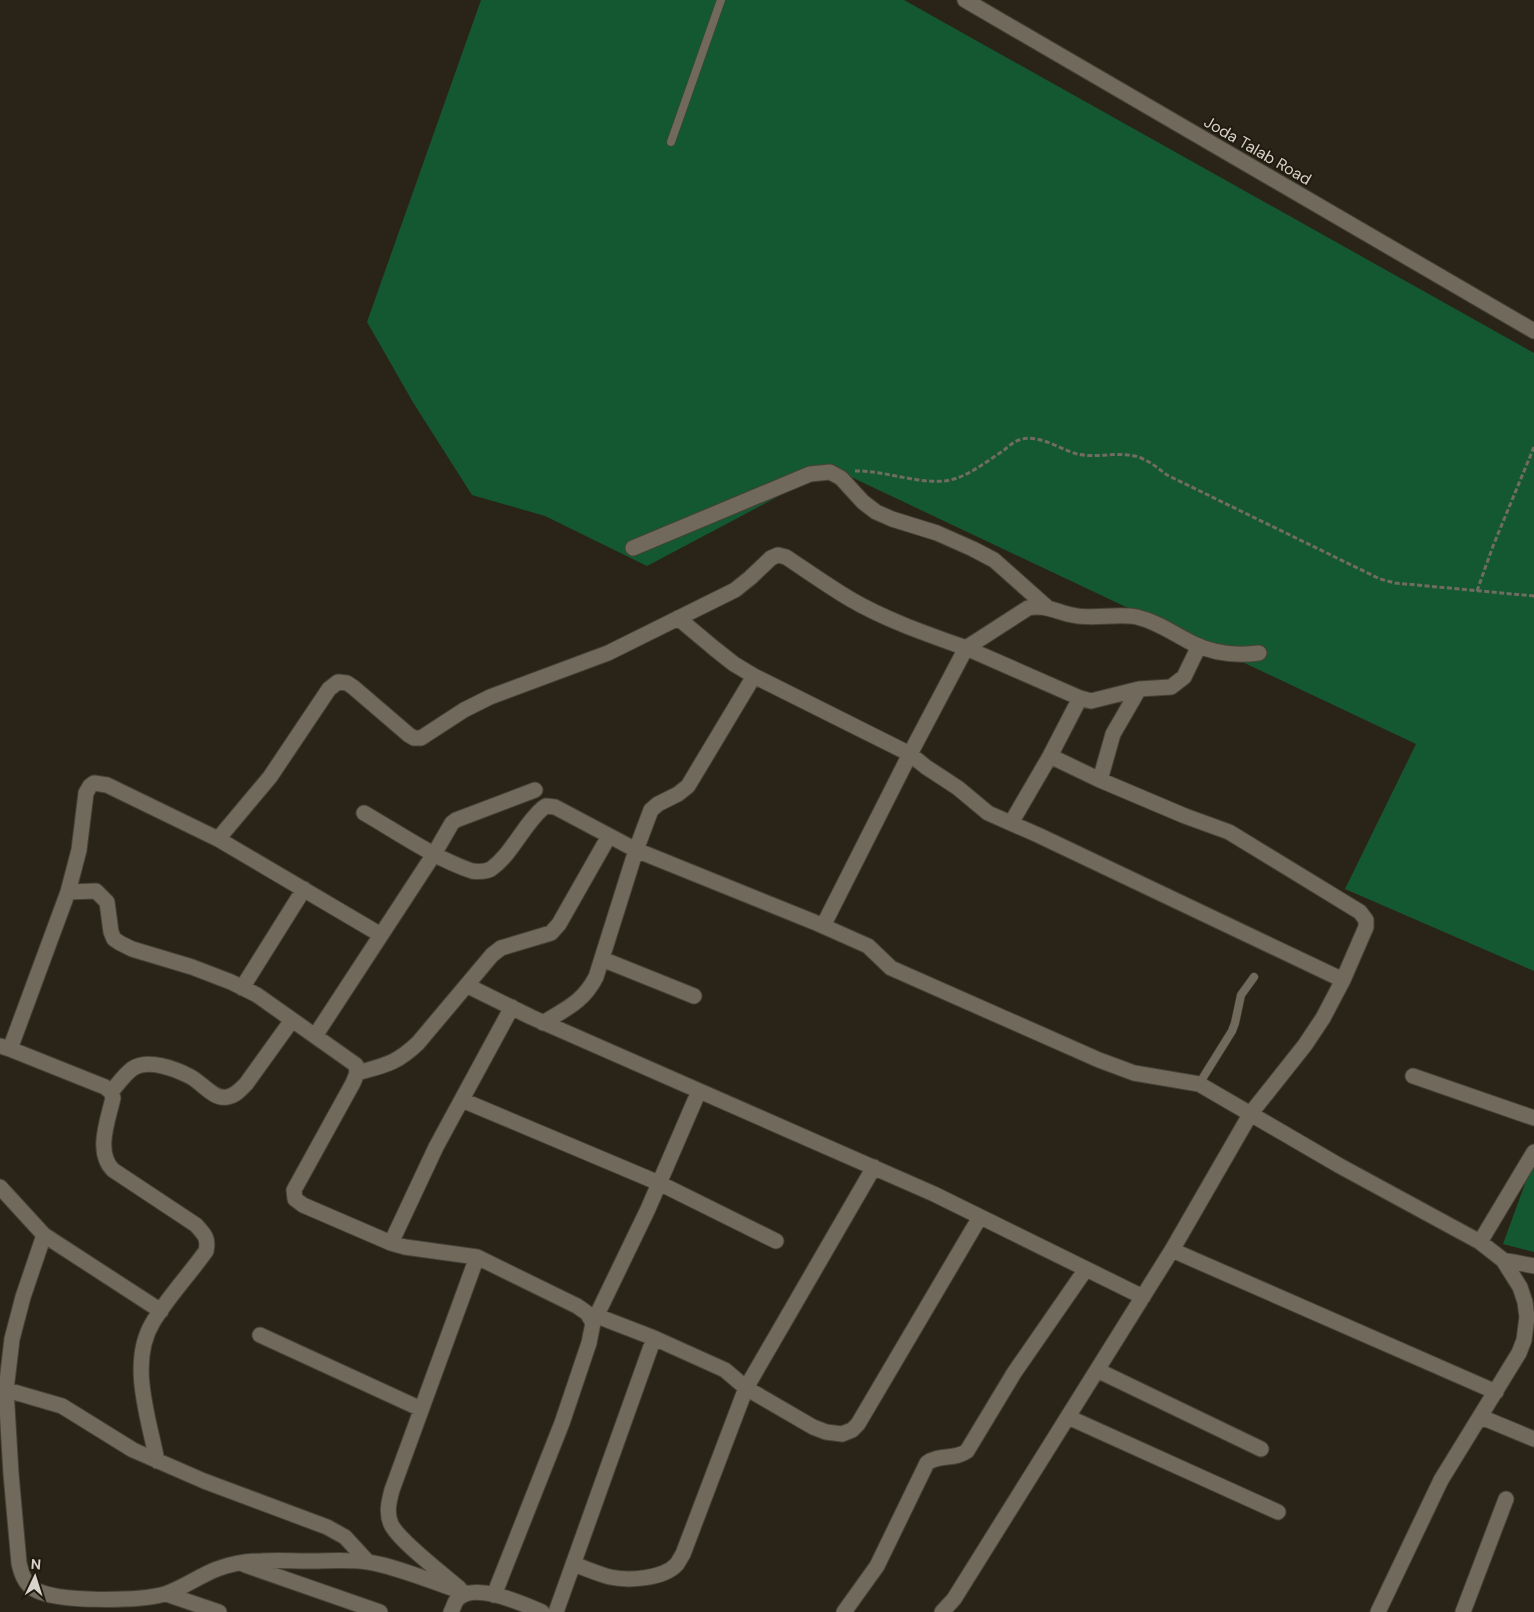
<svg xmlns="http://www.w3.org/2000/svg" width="1534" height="1612" font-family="'DM Sans',sans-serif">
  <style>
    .green { fill: #145832 }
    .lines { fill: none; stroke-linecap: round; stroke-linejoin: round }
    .service-casing { stroke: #464137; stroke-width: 9 }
    .minor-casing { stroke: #464137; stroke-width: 17 }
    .tertiary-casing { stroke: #464137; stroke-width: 17 }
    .path { stroke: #716c61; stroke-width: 3; stroke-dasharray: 5 2.5; stroke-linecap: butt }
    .service { stroke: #71695b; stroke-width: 8 }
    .minor { stroke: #71695b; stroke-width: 15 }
    .tertiary { stroke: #71695b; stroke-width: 15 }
    .labels { text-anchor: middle; stroke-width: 4; stroke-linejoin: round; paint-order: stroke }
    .street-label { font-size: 16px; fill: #d8d4cc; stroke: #201b0f }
  </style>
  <rect width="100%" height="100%" fill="#2a2418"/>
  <path class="green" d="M481,0H904L1534,353V971L1345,889L1416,744L832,468L647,566L545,516L472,495L414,404L367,322Z
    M1534,1159V1252L1503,1244Z"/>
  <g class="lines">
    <g class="service-casing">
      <path id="service" d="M671,142L721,0
        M1199,1084L1232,1031L1235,1023L1241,995L1254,977"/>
    </g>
    <g class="minor-casing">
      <path id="minor" d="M633,548L810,474L830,472L841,478L863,502L876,512L892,519L937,533L973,549L994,560L1048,608
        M678,618L715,649L734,664L754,676L910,754L926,767L958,788L988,813L1038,835L1343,980
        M1100,780L1113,734L1139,689
        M364,813C397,832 436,859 472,871C479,872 485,872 491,869C513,853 523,825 543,808L546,806L555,807L636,850L814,922L868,946L891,968L1099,1060L1134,1073L1199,1084L1340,1166L1480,1242L1503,1260L1520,1287L1525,1302L1527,1317L1524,1340L1519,1353L1441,1480L1378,1612
        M1011,823L1050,756L1080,698
        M218,839L270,777L329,689L338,682L347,683L353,687L409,735L414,738H421L464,710L490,697L608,653L735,590L750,578L771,558L778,555L786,557C807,571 828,586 850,599C886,620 927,634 966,648L1028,608C1044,604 1057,612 1072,615C1093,620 1116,613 1137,617C1158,622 1174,634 1192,643C1214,654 1235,656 1259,653
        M68,892L96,891L107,902L111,932L114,939L120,943L132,949L192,967L231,982L257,995L356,1065L357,1073L353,1083L294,1190L295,1199L303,1205L391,1243L405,1247L477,1257L577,1306L587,1313L593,1323L589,1343L562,1423L494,1595
        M823,926L910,754L966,648L1080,698L1091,701L1139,689L1171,687L1184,677L1199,646
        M602,959L694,996
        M468,986L531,1017L934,1194L1143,1297
        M242,988L304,889
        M543,1023C567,1008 583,1002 596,977L636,850L651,810L658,804L678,794L688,786L754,676
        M315,1036L434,854L452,823L456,820L535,790
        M0,1046L10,1049L105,1087L111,1092L113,1098C108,1120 95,1152 113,1170L196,1225C204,1234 209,1238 206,1251C189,1275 168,1297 153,1322C128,1363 149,1418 157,1461
        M10,1049L68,892L79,850L86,793L90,786L94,783L107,785L218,839L381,935
        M357,1073C385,1065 396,1064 418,1043L492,955L501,948L551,933L559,924L609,836
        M1413,1076L1534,1118
        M111,1092C118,1084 124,1075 132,1069C148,1058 176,1069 191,1077C202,1083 214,1100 227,1097C235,1096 240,1090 246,1084L292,1020
        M462,1100L659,1183L776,1241
        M0,1187L44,1235L161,1311
        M44,1235L23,1297L12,1339L6,1390L11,1474L19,1563C21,1573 25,1584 34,1589C57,1603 139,1601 165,1594C183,1588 199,1576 217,1569C231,1564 246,1561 261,1561C277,1560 292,1561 307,1561C327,1561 348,1559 368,1562C399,1567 435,1583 466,1593
        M1480,1242L1534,1152
        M391,1243L436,1147L512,1007
        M1172,1250L1496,1392
        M1503,1260L1534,1266
        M597,1316L654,1338L725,1370L746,1388L813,1427L826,1432L842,1434L852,1430L858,1424L980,1217
        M593,1323L648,1209L699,1091
        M260,1335L421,1409
        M1097,1370L1261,1449
        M0,1388L62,1406L133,1450L204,1481L327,1527L345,1537L368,1562
        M1068,1417L1278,1512
        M1481,1417L1534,1439
        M573,1564C585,1568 598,1574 610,1577C628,1581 664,1579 677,1564C679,1561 681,1557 683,1554L746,1388L874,1167
        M245,1565L380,1612
        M459,1588C443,1574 398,1540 391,1524C386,1513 389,1501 392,1490L477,1257
        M166,1594L219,1612
        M451,1612C453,1609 454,1604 456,1601C471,1580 524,1604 542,1612
        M556,1612L654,1338
        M844,1612L877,1566L927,1463C939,1454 955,1460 967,1451L1014,1373L1086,1269
        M942,1612L954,1599L1172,1250L1251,1113L1305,1045L1323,1018L1343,980L1366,927V920L1360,912L1229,832L1185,816L1100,780L1050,756
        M1463,1612L1506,1499"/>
    </g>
    <g class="tertiary-casing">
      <path id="tertiary" d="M965,0L1534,331"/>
    </g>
    <path class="path" d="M855,471C885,470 922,486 950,480C969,476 987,461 1003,451C1008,447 1013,442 1019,440C1037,433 1060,449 1077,454C1098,459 1121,450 1141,458C1151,462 1159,469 1167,475L1380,579L1395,583L1534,596
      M1477,591L1493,546L1534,447"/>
    <use href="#service" class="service"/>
    <use href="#minor" class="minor"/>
    <use href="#tertiary" class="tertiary"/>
  </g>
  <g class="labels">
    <g class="street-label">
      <text transform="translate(1258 150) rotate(30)" y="6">Joda Talab Road</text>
    </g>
  </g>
  <g transform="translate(35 1577) rotate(4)" stroke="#201b0f" stroke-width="4" paint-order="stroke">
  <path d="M0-4L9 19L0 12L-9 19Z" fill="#d8d4cc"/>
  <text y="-8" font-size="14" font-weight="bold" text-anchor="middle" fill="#d8d4cc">N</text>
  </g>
</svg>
